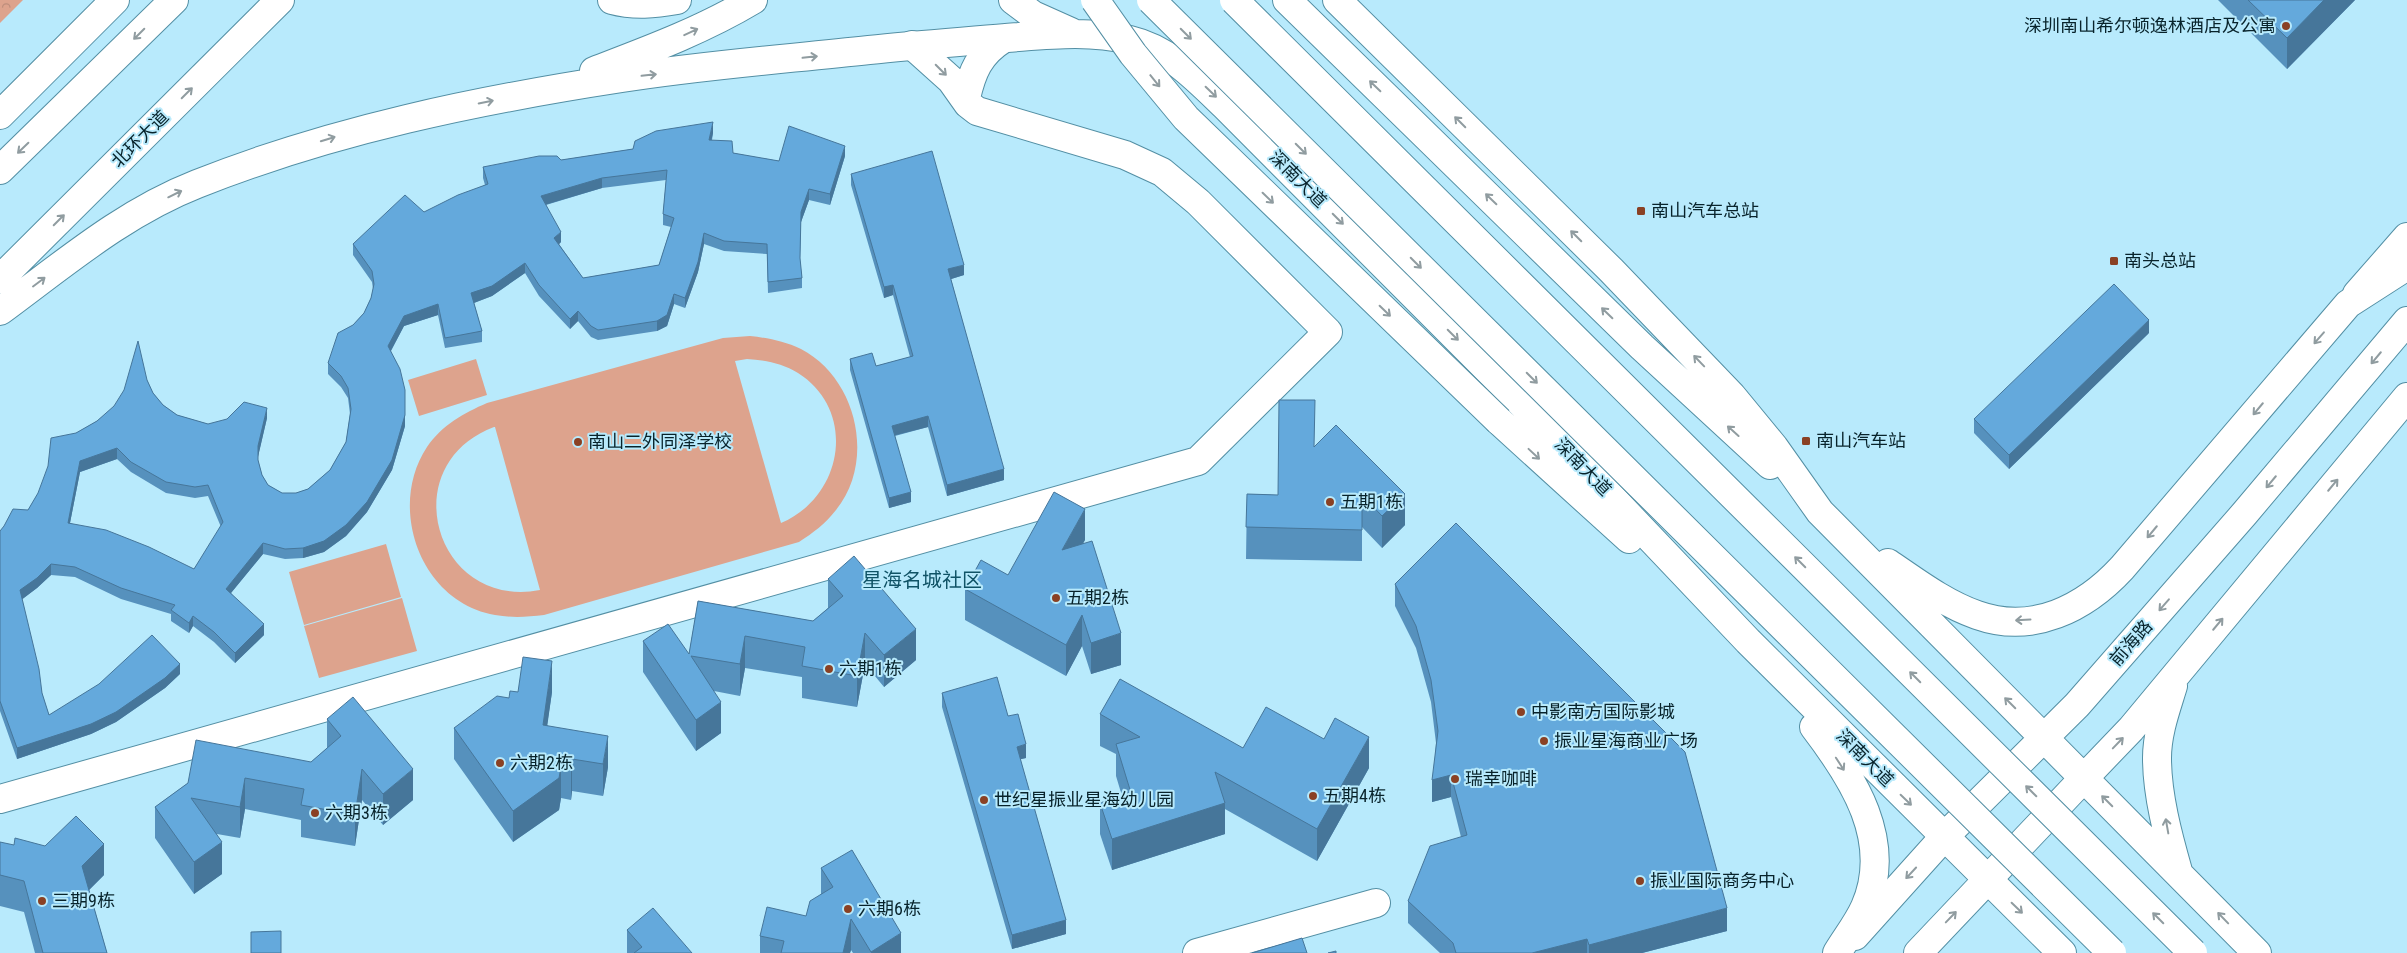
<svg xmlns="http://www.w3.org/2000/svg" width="2407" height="953" font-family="'Roboto Condensed','Noto Sans SC',sans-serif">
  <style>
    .grass { fill: #dda38d; fill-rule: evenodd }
    .forest { fill: url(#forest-crowns) }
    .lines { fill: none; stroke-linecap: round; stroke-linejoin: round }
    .minor-casing { stroke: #538fa4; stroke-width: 30 }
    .secondary-casing { stroke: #538fa4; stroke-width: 30 }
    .primary-casing { stroke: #538fa4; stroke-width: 30 }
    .minor { stroke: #fff; stroke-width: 28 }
    .secondary { stroke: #fff; stroke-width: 28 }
    .primary { stroke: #fff; stroke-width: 28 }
    .primary-bridge-casing { stroke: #538fa4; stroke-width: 30; stroke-linecap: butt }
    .primary-bridge { stroke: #fff; stroke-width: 28 }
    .wall { fill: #5691bd; fill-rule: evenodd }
    .shaded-wall { fill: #46769a }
    .building { fill: #64a9dc; stroke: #46769a; fill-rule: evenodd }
    .oneway { stroke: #909ca0 }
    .poi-dot { fill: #8a4124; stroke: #b8eafc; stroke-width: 2 }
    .labels { text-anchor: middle; stroke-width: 4; stroke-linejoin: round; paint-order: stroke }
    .poi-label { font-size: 18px; fill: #08232b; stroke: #b8eafc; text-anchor: start }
    .street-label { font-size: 18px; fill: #08232b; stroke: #b8eafc }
    .quarter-label { font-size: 20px; fill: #105366; stroke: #b8eafc }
  </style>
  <defs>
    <pattern id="forest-crowns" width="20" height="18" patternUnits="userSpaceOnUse" patternTransform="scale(1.25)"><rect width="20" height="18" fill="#dda38d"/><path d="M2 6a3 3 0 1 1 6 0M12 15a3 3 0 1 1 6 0" fill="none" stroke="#bc8c7a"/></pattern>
  </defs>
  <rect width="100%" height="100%" fill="#b8eafc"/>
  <path class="grass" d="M750,336C768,338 784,341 801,349C857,378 876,461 836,510C825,524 813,533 799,542L544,615C527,617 512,618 495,615C420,602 387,507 427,447C442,425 464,413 487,403L723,338ZM747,359C765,360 782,363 798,373C858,411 843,497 781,523L735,361ZM494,427H495L540,590C435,610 393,465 494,427Z
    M476,359L487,395L419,416L408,380Z
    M386,544L401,597L304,625L289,572Z
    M402,598L417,651L319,678L304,626Z"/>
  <path class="forest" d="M0,0H23L0,23Z"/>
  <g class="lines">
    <g class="minor-casing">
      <path id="minor" d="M966,98C972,72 979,54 1003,39
        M2357,294L2407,237
        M0,799L1198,461L1328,332L1198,202L1162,172L1125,155L977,111L968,104L951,80L912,45
        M1197,953L1376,903"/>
    </g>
    <g class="secondary-casing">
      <path id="secondary" d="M1855,936L1944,837
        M1918,953L2084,778"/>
    </g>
    <g class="primary-casing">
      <path id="primary" d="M612,0C634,6 655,4 677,0
        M1013,0L1033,15L1071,32
        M1287,0L1642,347L1770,465
        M1337,0L1611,270L1732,396L1774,447L1820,512L2257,953
        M594,71C649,50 703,30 753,0
        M0,115L115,0
        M0,170L174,0
        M0,279L280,0
        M0,311C64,264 123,213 197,184C333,130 478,100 622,78C704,65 787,59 869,50C915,45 960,42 1006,38C1048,35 1088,30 1130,40C1169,49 1197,79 1225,106L1540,422L1748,641L2062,953
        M1499,421L1629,539
        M1888,563C1916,582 1945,604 1977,615C2033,635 2085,608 2122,568L2348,304L2407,266
        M2173,686C2166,709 2157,733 2157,758C2157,795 2168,836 2178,871
        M1814,727C1853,778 1894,841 1865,907C1858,923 1846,938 1837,953
        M2084,778L2131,729L2407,397
        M1944,837L2077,705L2245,513L2407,321"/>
    </g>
    <use href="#minor" class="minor"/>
    <use href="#secondary" class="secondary"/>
    <use href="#primary" class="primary"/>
    <g class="primary-bridge-casing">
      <path id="primary-bridge" d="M1095,0L1133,54L1186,118L1499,421
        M1151,0L2112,953
        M1234,0L2193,953"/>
    </g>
    <use href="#primary-bridge" class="primary-bridge"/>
  </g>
  <path class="wall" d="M2218,0H2355L2287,69Z
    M713,133L712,140L733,153L779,161L845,156L830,205L809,200L801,222L800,260L802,278V288L768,293L767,254L724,251L704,244L698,272L685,308L674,304L667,326L657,331L598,340L591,337L578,321L570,329L539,296L525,273L492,296L474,303L482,331V342L445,348L438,315L404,326L391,351L405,426L392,470L367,512L346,536L324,552L303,558L285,559L263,554L231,593L264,635L235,663L214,642L193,626L189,633L171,621V614L121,599L75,577L51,575L37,588L22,599L42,693L49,715L180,674L165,688L116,722L91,734L17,759L0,711V531L28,510L76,433L97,421L147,380L153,393L163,405L177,415L208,424L267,418L258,456V460L262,475L268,485L282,493H296L308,489L330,470L346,442L350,414L348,398L341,387L328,374V363L353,325L364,313L371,298L373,289L372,282L353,255V244L485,185L483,178V167L561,160L633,149ZM666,180L663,214V225L671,227L659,265L583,278L559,244L561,242L546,205L602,188ZM117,459L131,472L166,493L195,498L208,496L221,527L194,569L70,523L80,472Z
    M851,174L964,275L951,279L1004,480L947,496L928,427L895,436L911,502L889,508L850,370V359L876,366L910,357L893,295L884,298L851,185Z
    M2149,333L2009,469L1974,433V419Z
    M1314,447L1405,525L1382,548L1362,527V561L1246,559L1247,494L1278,495Z
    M1085,540L1083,543L1121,665L1091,674L1082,646L1066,676L965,620V589L1008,575Z
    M828,579L916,660L884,687L865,664L857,707L802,698V677L745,668L740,696L714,691L721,733L696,751L643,672V641L689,654L698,601L813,621L828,608Z
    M1395,584L1727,931L1642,953H1440L1408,923V901L1461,837L1451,797L1432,802L1436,743L1431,702L1416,648L1395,606Z
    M518,692H552L547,725L608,767L603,796L572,791L571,800L561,798L559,810L513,842L454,759V728L509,698Z
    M942,693L1008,716L1026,758L1020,759L1066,934L1012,949L942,707Z
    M1100,714L1243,748L1369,768L1317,861L1225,809V834L1112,870L1100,834V803L1122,796L1116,776V754L1100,746Z
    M327,719L413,800L383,825L362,800L355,846L301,837V820L245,809L240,838L217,834L222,874L194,894L155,838V807L188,783L311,762L327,748Z
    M0,842L104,875L89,890L107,953H35L24,912L0,906Z
    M821,868L901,953H853L851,950L850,953H760V936L806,916L821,894Z
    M627,930L692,953H627Z"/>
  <path class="shaded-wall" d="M2324,0H2355L2287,69V38Z
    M713,122V133L709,150V140Z
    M845,146V156L830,205V194Z
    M602,178V188L541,206V196Z
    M809,189V200L801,222V212Z
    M561,232V242L554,249V238Z
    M704,233V244L698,272L685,308V298Z
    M525,263V273L492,296L471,304V293Z
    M964,265V275L948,280V269Z
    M893,285V295L884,298V287Z
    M674,294V304L667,326L657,331V321Z
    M438,304V315L404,326L388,356V346L404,316Z
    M578,311V321L570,329V319Z
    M2149,320V333L2009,469V455Z
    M405,390V426L392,470L367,512L346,536L324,552L303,558V548Z
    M267,408V418L258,457V446Z
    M928,416V427L892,436V426Z
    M117,448V459L80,472L68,533V523L80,461Z
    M1004,469V480L947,496V485Z
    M911,492V502L889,508V498Z
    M1405,494V525L1382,548V516Z
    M1085,509V540L1062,581V550Z
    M263,543V554L226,599V589Z
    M51,564V575L37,588L20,601V590Z
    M1082,615V646L1066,676V645Z
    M193,616V626L189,633V623Z
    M264,624V635L235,663V653Z
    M916,629V660L884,687V655Z
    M865,633V664L857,707V676Z
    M1121,633V665L1091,674V643Z
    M745,636V668L740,696V664Z
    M552,661V692L543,756V725Z
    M180,664V674L165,688L116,722L91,734L17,759V748Z
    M721,702V733L696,751V720Z
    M608,736V767L603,796V764Z
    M1369,737V768L1317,861V829Z
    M1026,744V758L1017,760V747Z
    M572,759V791L571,800V769Z
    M561,767V798L559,810L513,842V811Z
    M362,769V800L355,846V815Z
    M413,769V800L383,825V794Z
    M1451,775V797L1432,802V780Z
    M245,778V809L240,838V807Z
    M1225,803V834L1112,870V839Z
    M222,842V874L194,894V862Z
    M104,844V875L82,897V866Z
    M1727,908V931L1642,953H1589V945Z
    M851,919V950L850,953H843Z
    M1066,920V934L1012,949V935Z
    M901,933V953H871V952Z
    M1587,939V953H1532Z"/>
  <path class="building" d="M2248,0H2324L2287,38Z
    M713,122L709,140L732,141L733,153L779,161L789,126L845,146L830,194L809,189L801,212L800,258L802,278L768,282L767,244L724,241L704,233L698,262L685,298L674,294L667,315L657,321L598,330L591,326L578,311L570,319L539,285L525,263L492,286L471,293L482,331L445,338L438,304L404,316L388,346L400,369L405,390V415L392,460L367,502L346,525L324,541L303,548L285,549L263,543L226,589L264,624L235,653L214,632L193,616L189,623L171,610L175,605L121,588L75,567L51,564L37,578L20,590L39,669L42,693L49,715L99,684L152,635L180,664L165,678L116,712L91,724L17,748L0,701V531L4,526L13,509L28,510L38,493L48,466L51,438L76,433L97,421L114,406L124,390L138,341L147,380L153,393L163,405L177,415L208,424L227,419L244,402L267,408L258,446V460L262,475L268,485L282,493H296L308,489L330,470L346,442L351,409L348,388L341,376L328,363L338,333L353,325L364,313L371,298L374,284L372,271L353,244L405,195L424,212L458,195L488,184L483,167L539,156H557L561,160L633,149L635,141L656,131ZM667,170L663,214L674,218L659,265L583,278L554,238L561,232L541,196L602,178ZM117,448L131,462L166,482L195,487L208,485L223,522L194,569L149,547L106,530L68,523L80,461Z
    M932,151L964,265L948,269L1004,469L947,485L928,416L892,426L911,492L889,498L850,359L872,353L876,366L913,356L893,285L884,287L851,174Z
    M2114,284L2149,320L2009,455L1974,419Z
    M1279,400H1315L1314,447L1336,425L1405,494L1382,516L1362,495V530L1246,527L1247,494L1278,495Z
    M1054,492L1085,509L1062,550L1092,541L1121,633L1091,643L1082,615L1066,645L965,589L981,560L1008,575Z
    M1456,523L1685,752L1727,908L1589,945L1587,939L1532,953H1456L1453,943L1408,901L1430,846L1467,835L1451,775L1432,780L1438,731L1431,680L1416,626L1395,584Z
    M854,556L916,629L884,655L865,633L857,676L802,666L805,647L745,636L740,664L691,656L721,702L696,720L643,641L668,624L689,654L698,601L813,621L843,596L828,579Z
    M523,657L552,661L543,725L608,736L603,764L572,759L571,769L561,767L559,778L513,811L454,728L497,696L509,698L510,691L518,692Z
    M997,677L1008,716L1018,714L1026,744L1017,747L1066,920L1012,935L942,693Z
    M1120,679L1243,748L1266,707L1324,739L1335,718L1369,737L1317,829L1215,772L1225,803L1112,839L1100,803L1131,793L1116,744L1140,737L1100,714Z
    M353,697L413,769L383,794L362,769L355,815L301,805L304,789L245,778L240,807L191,798L222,842L194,862L155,807L188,783L196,740L311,762L341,736L327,719Z
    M76,816L104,844L82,866L107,953H43L24,881L0,875V842L14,845L15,838L45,846Z
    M852,850L901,933L871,952L851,919L843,953H781L784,941L760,936L767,907L806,916L810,901L833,887L821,868Z
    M653,908L692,953H634L642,947L627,930Z
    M281,931V953H251V932Z
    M1302,938L1307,953H1252Z
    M1336,951V953H1328Z"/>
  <defs><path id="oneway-shaft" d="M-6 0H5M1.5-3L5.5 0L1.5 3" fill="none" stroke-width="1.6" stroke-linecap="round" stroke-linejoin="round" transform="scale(1.25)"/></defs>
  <g class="oneway">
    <use href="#oneway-shaft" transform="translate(691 32) rotate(-25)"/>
    <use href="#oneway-shaft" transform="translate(139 34) rotate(135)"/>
    <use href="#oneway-shaft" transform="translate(1186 34) rotate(45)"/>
    <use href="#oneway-shaft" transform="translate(810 57) rotate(-6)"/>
    <use href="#oneway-shaft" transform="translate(941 70) rotate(45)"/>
    <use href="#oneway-shaft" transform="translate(649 75) rotate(-6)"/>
    <use href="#oneway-shaft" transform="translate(1155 81) rotate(51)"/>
    <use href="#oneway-shaft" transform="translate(1375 86) rotate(-136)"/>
    <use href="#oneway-shaft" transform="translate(1211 92) rotate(44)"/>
    <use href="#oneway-shaft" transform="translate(187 93) rotate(-45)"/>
    <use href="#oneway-shaft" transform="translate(486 102) rotate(-11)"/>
    <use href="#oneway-shaft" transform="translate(1460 122) rotate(-135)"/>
    <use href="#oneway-shaft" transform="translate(328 139) rotate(-17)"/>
    <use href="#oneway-shaft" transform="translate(23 148) rotate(136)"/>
    <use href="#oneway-shaft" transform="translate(1301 149) rotate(45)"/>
    <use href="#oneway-shaft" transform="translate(175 194) rotate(-26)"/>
    <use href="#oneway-shaft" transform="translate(1268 198) rotate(44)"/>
    <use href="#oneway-shaft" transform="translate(1491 199) rotate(-136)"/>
    <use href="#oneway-shaft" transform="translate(1338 219) rotate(45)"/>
    <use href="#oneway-shaft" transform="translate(59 220) rotate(-45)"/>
    <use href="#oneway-shaft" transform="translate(1576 236) rotate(-135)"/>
    <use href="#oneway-shaft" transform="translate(1416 263) rotate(45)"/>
    <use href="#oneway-shaft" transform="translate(39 282) rotate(-37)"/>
    <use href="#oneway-shaft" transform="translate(1385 311) rotate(44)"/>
    <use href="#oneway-shaft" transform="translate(1607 313) rotate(-136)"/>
    <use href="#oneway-shaft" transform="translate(1453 335) rotate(45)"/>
    <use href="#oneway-shaft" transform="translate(2319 338) rotate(131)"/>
    <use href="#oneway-shaft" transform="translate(2376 358) rotate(130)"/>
    <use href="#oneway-shaft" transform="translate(1699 361) rotate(-134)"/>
    <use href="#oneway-shaft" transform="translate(1532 378) rotate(45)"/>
    <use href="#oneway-shaft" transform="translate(2258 409) rotate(130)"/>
    <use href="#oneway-shaft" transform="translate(1733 431) rotate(-138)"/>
    <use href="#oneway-shaft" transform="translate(1534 454) rotate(43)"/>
    <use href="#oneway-shaft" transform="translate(2271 482) rotate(130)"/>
    <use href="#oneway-shaft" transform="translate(2333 485) rotate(-50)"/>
    <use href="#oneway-shaft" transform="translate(2152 532) rotate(130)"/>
    <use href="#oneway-shaft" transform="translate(1800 562) rotate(-135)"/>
    <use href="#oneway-shaft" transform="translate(2164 605) rotate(131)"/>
    <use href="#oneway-shaft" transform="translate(2023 620) rotate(177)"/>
    <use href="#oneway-shaft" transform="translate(2218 624) rotate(-50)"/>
    <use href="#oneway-shaft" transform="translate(1915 677) rotate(-135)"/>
    <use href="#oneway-shaft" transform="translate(2010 703) rotate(-135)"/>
    <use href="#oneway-shaft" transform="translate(2118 743) rotate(-46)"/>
    <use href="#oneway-shaft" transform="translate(1840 764) rotate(57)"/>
    <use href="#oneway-shaft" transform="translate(2031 791) rotate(-135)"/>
    <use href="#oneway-shaft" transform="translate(1906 800) rotate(44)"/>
    <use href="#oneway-shaft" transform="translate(2107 801) rotate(-135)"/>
    <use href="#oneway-shaft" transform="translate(2167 826) rotate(-100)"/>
    <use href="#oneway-shaft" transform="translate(1911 873) rotate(133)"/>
    <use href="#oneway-shaft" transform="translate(2017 908) rotate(44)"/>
    <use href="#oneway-shaft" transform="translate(1951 917) rotate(-46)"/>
    <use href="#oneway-shaft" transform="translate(2158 918) rotate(-135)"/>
    <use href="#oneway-shaft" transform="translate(2223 918) rotate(-134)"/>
  </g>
  <g class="poi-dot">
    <circle cx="2286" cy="26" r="5"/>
    <rect x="1636" y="206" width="10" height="10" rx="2.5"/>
    <rect x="2109" y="256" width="10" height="10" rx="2.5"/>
    <rect x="1801" y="436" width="10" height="10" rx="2.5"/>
    <circle cx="578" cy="442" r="5"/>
    <circle cx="1330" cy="502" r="5"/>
    <circle cx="1056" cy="598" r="5"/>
    <circle cx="829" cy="669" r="5"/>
    <circle cx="1521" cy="712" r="5"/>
    <circle cx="1544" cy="741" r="5"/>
    <circle cx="500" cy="763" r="5"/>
    <circle cx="1455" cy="779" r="5"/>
    <circle cx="1313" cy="796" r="5"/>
    <circle cx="984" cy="800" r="5"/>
    <circle cx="315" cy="813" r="5"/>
    <circle cx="1640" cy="881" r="5"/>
    <circle cx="42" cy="901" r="5"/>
    <circle cx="848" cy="909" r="5"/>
  </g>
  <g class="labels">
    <g class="poi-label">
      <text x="2276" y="32" text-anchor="end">深圳南山希尔顿逸林酒店及公寓</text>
      <text x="1651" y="217">南山汽车总站</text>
      <text x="2124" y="267">南头总站</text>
      <text x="1816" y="447">南山汽车站</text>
      <text x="588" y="448">南山二外同泽学校</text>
      <text x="1340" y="508">五期1栋</text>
      <text x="1066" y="604">五期2栋</text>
      <text x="839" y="675">六期1栋</text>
      <text x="1531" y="718">中影南方国际影城</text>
      <text x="1554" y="747">振业星海商业广场</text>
      <text x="510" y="769">六期2栋</text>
      <text x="1465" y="785">瑞幸咖啡</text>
      <text x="1323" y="802">五期4栋</text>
      <text x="994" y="806">世纪星振业星海幼儿园</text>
      <text x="325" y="819">六期3栋</text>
      <text x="1650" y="887">振业国际商务中心</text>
      <text x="52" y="907">三期9栋</text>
      <text x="858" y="915">六期6栋</text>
    </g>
    <g class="street-label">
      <text transform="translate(140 139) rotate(-45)" y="6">北环大道</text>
      <text transform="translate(1298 179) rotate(45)" y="6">深南大道</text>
      <text transform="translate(1583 467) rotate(46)" y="6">深南大道</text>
      <text transform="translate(2131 643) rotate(-49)" y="6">前海路</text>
      <text transform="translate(1865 758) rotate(45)" y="6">深南大道</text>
    </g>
    <g class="quarter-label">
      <text x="922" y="587">星海名城社区</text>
    </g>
  </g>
</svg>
